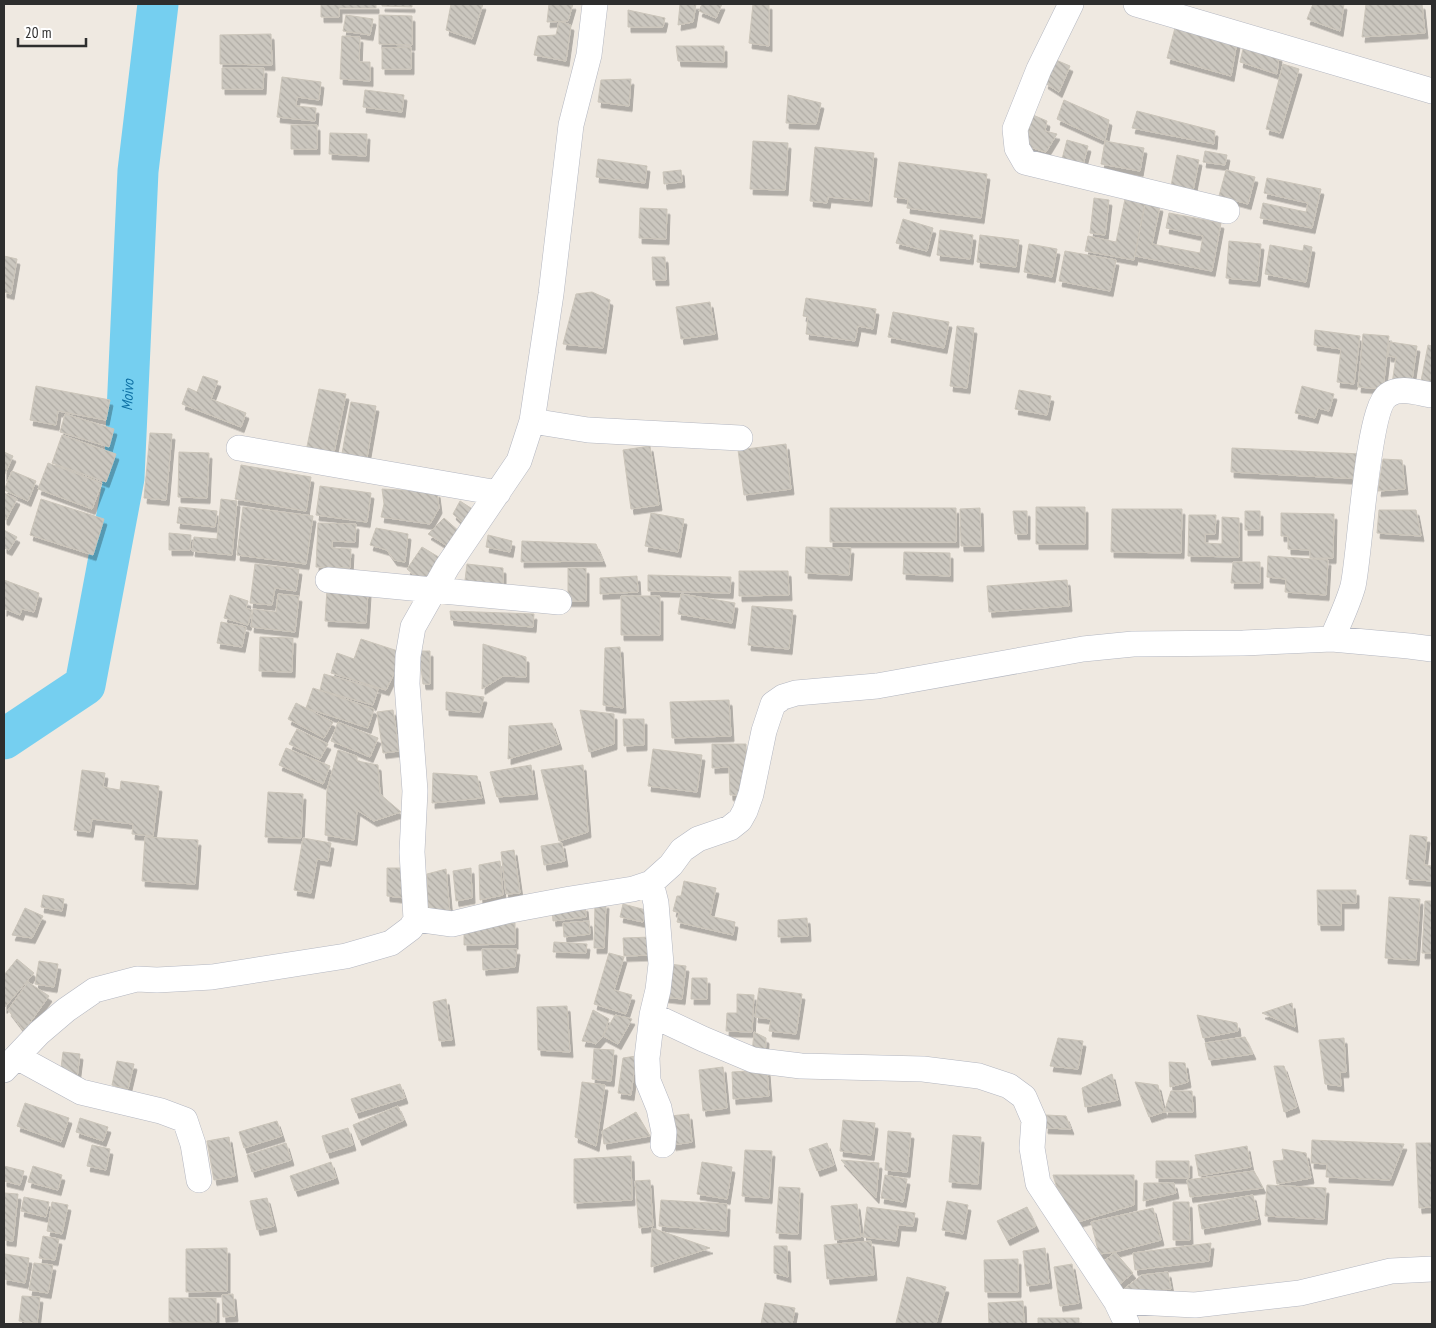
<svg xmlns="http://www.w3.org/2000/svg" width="1436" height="1328" font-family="'PT Sans Narrow',sans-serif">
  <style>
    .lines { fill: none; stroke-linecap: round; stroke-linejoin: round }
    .river { stroke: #75cff0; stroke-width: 41 }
    .building { fill: url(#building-back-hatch); stroke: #cbc5ba; filter: url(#shadow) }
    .street-casing { stroke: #b4b7c1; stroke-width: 26 }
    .street { stroke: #fff; stroke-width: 25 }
    .labels { text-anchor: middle; stroke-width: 4; stroke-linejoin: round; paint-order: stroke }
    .water-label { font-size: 15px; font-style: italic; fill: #0d6fa3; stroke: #fff }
  </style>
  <defs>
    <pattern id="building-back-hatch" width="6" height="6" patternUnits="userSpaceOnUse" patternTransform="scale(1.25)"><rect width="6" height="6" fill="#cbc7bf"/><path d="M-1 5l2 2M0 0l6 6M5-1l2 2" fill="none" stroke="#afaba4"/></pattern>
    <filter id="shadow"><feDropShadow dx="3" dy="5.5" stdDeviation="0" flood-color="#0004"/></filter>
  </defs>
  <rect width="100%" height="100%" fill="#efe9e1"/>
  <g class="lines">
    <path class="river" id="s1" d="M4,739L85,685L124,478L138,171L158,4"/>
  </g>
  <path class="building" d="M321,4H376V8H339V17H321Z
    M382,4H412V7L382,6Z
    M451,4H483L472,39L446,30Z
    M549,4H573L568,21L547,22Z
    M680,4H696L693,22L678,25Z
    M702,4H722L716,18L699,11Z
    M753,4H769V46L749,43Z
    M1313,4H1344L1340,31L1307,19Z
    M1366,4H1422L1425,33L1362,37Z
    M628,10L665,18L663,27H628Z
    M346,15L373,19L370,35L343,31Z
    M379,15L412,16V45L379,44Z
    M559,21L571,25L566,61L534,55L538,36L556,35Z
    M1176,24L1237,42L1231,76L1167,58Z
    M271,34L272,65L220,64V35Z
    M342,36L360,37L359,62H370V81L340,79Z
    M676,46H724V62L678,61Z
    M411,47V69H382V48Z
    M1243,49L1279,56L1277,74L1240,62Z
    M1056,60L1070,66L1059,92L1045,83Z
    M1283,64L1299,69L1280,133L1266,129Z
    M222,68H264L263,89H222Z
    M282,77L321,82L319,100L297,97L296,106L316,108L315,121L277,117Z
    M631,79L629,106L598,102L601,80Z
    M365,90L404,95L402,112L363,107Z
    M788,95L821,103L816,124L786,123Z
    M1064,100L1109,120L1105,141L1057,119Z
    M1137,111L1215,131L1214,144L1132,128Z
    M1033,115L1047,121L1045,131L1057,134L1046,152L1023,145Z
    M291,125H317V149H291Z
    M330,133L367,134L366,156L329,154Z
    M1067,140L1088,146L1083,165L1062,159Z
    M753,141L788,143L785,190L750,189Z
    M1105,141L1144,148L1140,171L1101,164Z
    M815,147L874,153L869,201L828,197L827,203L810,201Z
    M1205,151L1227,155L1225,165L1203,162Z
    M1177,155L1199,160L1192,196L1170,191Z
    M598,159L647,166L645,183L596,177Z
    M899,162L987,174L981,218L907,208L908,199L894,197Z
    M681,170L682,182L664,184L663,172Z
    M1226,170L1255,177L1248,204L1219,196Z
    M1267,178L1321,189L1312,228L1260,218L1263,203L1306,212L1308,203L1264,193Z
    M1094,198L1109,200L1105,235L1090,233Z
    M1125,199L1145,203L1134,260L1085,251L1088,236L1116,242Z
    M1145,203L1160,206L1152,244L1200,253L1203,236L1166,228L1169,213L1221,223L1212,271L1135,256Z
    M640,208L667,209L666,239L639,238Z
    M903,219L933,228L927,251L896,243Z
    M940,230L973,235L970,259L937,255Z
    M980,235L1019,240L1016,267L977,262Z
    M1229,241L1261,244L1257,281L1226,278Z
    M1029,244L1057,249L1052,277L1024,272Z
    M1270,245L1303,251L1304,245L1312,247L1306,282L1265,274Z
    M1065,251L1116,260L1110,291L1059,281Z
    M4,256L17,259L11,294L4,292Z
    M652,257H665L666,280H653Z
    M592,292L610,300L603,348L563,344L576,294Z
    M806,298L876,309L873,329L858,326L855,341L806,334L808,317L803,316Z
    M710,302L715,334L681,339L676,307Z
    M893,312L949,322L944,348L888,337Z
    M957,326L974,328L967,388L950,386Z
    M1315,330L1360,336L1354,384L1337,382L1341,349L1314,345Z
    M1363,334L1389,336L1383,389L1358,387Z
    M1390,342L1417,346L1411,387L1392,384L1396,357L1388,356Z
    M1428,345L1432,346V383L1421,381Z
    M203,376L218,381L211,399L246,413L241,427L182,404L188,388L197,392Z
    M36,386L110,400L106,420L58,411L56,425L30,420Z
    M1302,386L1334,394L1329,411L1318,408L1315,418L1295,413Z
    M319,389L346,394L332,462L305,456Z
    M1019,390L1051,396L1047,415L1015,409Z
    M351,402L376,406L365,469L340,465Z
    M65,414L114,429L109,447L60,432Z
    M150,433L172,434L166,500L144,498Z
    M62,435L116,454L106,482L52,463Z
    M786,444L791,489L744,495L738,450Z
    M650,446L659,505L631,509L623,450Z
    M1232,448L1362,454L1361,479L1231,472Z
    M4,452L13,456L4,476Z
    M179,452L209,453L207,498L178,497Z
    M1383,459L1402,460L1405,489L1378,491Z
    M48,463L102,483L92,509L38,489Z
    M241,465L311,477L306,511L235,499Z
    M12,471L36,481L28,501L4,490Z
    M320,486L371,493L367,522L316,515Z
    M382,489L437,492L439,508L430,524L381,517L384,504Z
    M4,493L17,499L6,520L4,519Z
    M41,499L104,519L93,555L30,535Z
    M221,499L237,501L232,555L192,551L194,537L217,539Z
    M460,501L474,510L464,524L453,514Z
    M179,507L217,511L215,527L177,523Z
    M243,507L313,516L306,564L237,555Z
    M1036,507H1085V544H1036Z
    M830,508H956V542H830Z
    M980,508L981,546H961L960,509Z
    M1112,509H1182L1181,553L1111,552Z
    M1379,510H1416L1421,536L1377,533Z
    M1013,511H1027V534H1015Z
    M1245,511H1260V530H1245Z
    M651,513L684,519L678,552L645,546Z
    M1281,513L1334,514L1333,558H1310V550L1288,549V536H1281Z
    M1189,515H1216L1215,534H1205V543L1222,544V517L1239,518V557L1188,556Z
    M444,518L460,532L449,547L428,534Z
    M318,523L356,524L355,542L332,541V548L351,549L350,568L316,567Z
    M376,528L408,534L405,562L394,560L387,550L370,545Z
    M4,530L17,537L9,550L4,548Z
    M169,533L191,535L190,550H169Z
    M488,535L512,541L510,552L486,547Z
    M522,541L596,544L603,561L521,562Z
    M422,547L442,559L427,586L407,569Z
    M806,547L851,548L849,575L805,573Z
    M904,552L950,553V576L903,574Z
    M1268,556L1328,560L1326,595L1285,592L1286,579L1267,577Z
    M1233,562H1260V583H1231Z
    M255,564L299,569L296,591L275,588L272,605L250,603Z
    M467,564L503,568V588H464Z
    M568,568H586V601H568Z
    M739,571H788L789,595L739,596Z
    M648,575L731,577L730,593L648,591Z
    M637,576L638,592L600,594V578Z
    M4,580L39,593L34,612L22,609L20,615L5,609L4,611Z
    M1067,580L1069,606L989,612L987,586Z
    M327,589L368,591L366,623L325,621Z
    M278,594L299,596L295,632L251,627L253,609L276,612Z
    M681,594L735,603L732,623L678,614Z
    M230,595L248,601L246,608L252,610L248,625L224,618Z
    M621,596H660V635H621Z
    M752,606L793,610L789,649L748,645Z
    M450,611L534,614L533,627L451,620Z
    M221,622L246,627L242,647L217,643Z
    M260,637L293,638L292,672L259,671Z
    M361,639L404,653L386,690L331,673L337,653L354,659Z
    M483,644L526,657V677L503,676L482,689Z
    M620,647L623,708L603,705L605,648Z
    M419,651H430V684H423Z
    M324,674L378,689L373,705L320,690Z
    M313,688L374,709L368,728L306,708Z
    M446,692L484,697L480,712L446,710Z
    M729,700L731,736L672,738L670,702Z
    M296,703L333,722L324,738L288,719Z
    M393,710L399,751L383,753L377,712Z
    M580,710L614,714V744L589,752Z
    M623,719H644V745L624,746Z
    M338,722L378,738L370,757L331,741Z
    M552,723L559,744L508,759L509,726Z
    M297,729L328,744L320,759L289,744Z
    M712,744H746L747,795H730L729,767L712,768Z
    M286,748L330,766L323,784L279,765Z
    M653,749L702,755L697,792L648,786Z
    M338,750L357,756V761L378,765L380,794L401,812L374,821L357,810L354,840L325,835L327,790Z
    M531,765L535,794L497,797L490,772Z
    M583,765L588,832L559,841L541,770Z
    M82,770L105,773L103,787L120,790L121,781L159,786L153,836L132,834L133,824L92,819L90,832L74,830Z
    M433,773L477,776L482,798L432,803Z
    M268,792L303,794L301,838L265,837Z
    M1410,835L1427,837L1424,865L1432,866V881L1406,879Z
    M145,837L198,840L195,884L142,881Z
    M303,838L331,843L328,861L317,859L311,893L294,890Z
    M559,843H562L565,861L544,865L541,846Z
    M514,850L520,893L506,894L501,852Z
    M500,861L503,895L480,900L479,865Z
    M387,868H408L405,898L387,896Z
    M471,868L472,898L456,901L453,871Z
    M446,869L450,914L428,915L427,874Z
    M684,881L716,888L710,916L735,922L733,935L677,922L679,913L673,911L677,896H681Z
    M1317,890H1356V903H1341V925H1318Z
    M43,895L64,899L62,911L41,907Z
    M1389,897L1420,899L1416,960L1385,958Z
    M1425,901H1432V953H1422Z
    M595,903H606L604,948H594Z
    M623,904L646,910L643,922L620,917Z
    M585,906L586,917L553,921L552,909Z
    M25,908L43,916L32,938L12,935Z
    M807,918L808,936L778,937V920Z
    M589,921L590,934L564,937L563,923Z
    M515,923V944L464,945V924Z
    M652,937L653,955L624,956L623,938Z
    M554,942L587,944L586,953L553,952Z
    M482,949H517L515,967L483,970Z
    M609,953L624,957L614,990L632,995L626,1014L594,1004Z
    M17,959L34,973L4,1008V975Z
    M39,961L58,964L54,987L35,984Z
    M669,964L686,966L682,999L665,997Z
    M692,978H707V999H691Z
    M28,982L49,996L24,1031L8,1010Z
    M759,988L802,994L796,1034L769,1031L771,1019L755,1017Z
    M737,994L754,995L752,1032L726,1031L727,1013H737Z
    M446,999L452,1040L439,1041L433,1002Z
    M1292,1003L1295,1027L1262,1013Z
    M567,1006L570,1052L538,1050L537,1007Z
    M593,1010L609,1019L603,1036L596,1044L591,1042L582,1041Z
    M615,1015L632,1019L618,1044L603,1036Z
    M1197,1015L1237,1023L1238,1031L1203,1038Z
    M754,1032L766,1038L765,1058L752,1054Z
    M1245,1037L1253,1054L1209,1060L1205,1043Z
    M1058,1038L1083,1041L1078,1069L1050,1066Z
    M1344,1038L1346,1072H1340L1341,1086L1325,1084L1319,1040Z
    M594,1049L614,1050L611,1081L592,1079Z
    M63,1052L80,1054L77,1078L60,1076Z
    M636,1056L631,1095L618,1093L623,1058Z
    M117,1061L134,1064L128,1089L112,1085Z
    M1169,1062L1185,1063L1188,1082L1170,1087Z
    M1274,1066H1284L1297,1107L1284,1112Z
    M723,1067L727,1108L703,1111L699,1070Z
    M767,1070L769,1096L733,1099L732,1072Z
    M1112,1074L1118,1100L1085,1107L1082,1088Z
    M582,1082L605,1085L596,1146L575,1137Z
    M1135,1082L1158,1085L1164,1112L1149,1117Z
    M400,1084L405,1098L356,1113L351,1099Z
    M1171,1091H1192L1193,1112H1164Z
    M25,1103L69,1118L61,1142L17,1126Z
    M398,1106L404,1120L359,1140L353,1125Z
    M636,1112L650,1136L604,1144L602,1131Z
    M689,1114L692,1142L673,1145L670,1116Z
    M1046,1115L1066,1116L1071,1129L1045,1128Z
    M80,1118L108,1127L103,1141L76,1132Z
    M843,1120L875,1123L871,1155L840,1151Z
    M277,1121L282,1136L244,1148L239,1132Z
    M348,1128L353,1145L327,1153L322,1136Z
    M888,1131L911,1133L907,1172L885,1170Z
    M953,1135L981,1137L978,1184L949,1182Z
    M229,1137L235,1176L214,1180L207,1141Z
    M1312,1140L1404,1144L1390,1180L1326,1177L1327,1164L1311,1163Z
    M286,1143L291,1160L252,1172L247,1155Z
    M827,1143L834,1165L817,1171L809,1149Z
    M1416,1143H1432V1207L1419,1208Z
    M92,1145L110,1149L106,1170L87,1166Z
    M1247,1146L1251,1167L1199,1176L1195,1155Z
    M1282,1149L1306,1153L1311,1178L1277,1184L1273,1161L1284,1160Z
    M745,1150L772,1151L769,1198L742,1196Z
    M631,1156L632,1200L574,1203V1159Z
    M841,1160L879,1163L876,1198Z
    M1156,1161H1189V1178H1156Z
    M331,1162L336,1178L295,1191L290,1176Z
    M702,1162L732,1167L727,1199L697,1194Z
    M4,1166L24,1171L20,1185L4,1181Z
    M33,1166L62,1175L58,1190L28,1182Z
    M1254,1171L1263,1188L1190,1197L1187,1180Z
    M885,1175L907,1179L903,1202L881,1198Z
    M1053,1175H1134V1205L1068,1225Z
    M650,1180L653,1226L639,1228L635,1181Z
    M1144,1183H1174L1176,1193L1143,1201Z
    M1267,1185L1326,1188L1324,1219L1265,1216Z
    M779,1187L800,1188L798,1234L776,1233Z
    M4,1193L18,1194L13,1241L4,1240Z
    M1253,1195L1258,1219L1202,1229L1198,1205Z
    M24,1197L49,1202L46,1217L21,1211Z
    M267,1198L274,1226L257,1230L250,1201Z
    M661,1200L727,1204L726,1231L659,1226Z
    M947,1201L968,1205L963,1234L942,1230Z
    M52,1202L68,1205L62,1234L47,1231Z
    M1173,1202H1189L1190,1240H1173Z
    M857,1204L861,1237L835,1240L831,1206Z
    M867,1207L915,1213L913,1226L898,1225L896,1241L863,1237Z
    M1027,1207L1036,1226L1007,1240L997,1221Z
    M1153,1208L1161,1240L1115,1252L1099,1254L1091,1222Z
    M652,1228L710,1248L651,1267Z
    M43,1236L59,1239L55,1260L39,1258Z
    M871,1241L874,1275L827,1279L824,1245Z
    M1211,1243L1209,1261L1135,1270L1133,1253Z
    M774,1246H787L788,1277L774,1273Z
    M227,1248V1291L186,1292V1249Z
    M1045,1248L1049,1283L1027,1286L1023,1251Z
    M1115,1252L1133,1273L1120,1284L1102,1263Z
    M5,1254L29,1258L25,1283L4,1279Z
    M1018,1259V1292H985L984,1260Z
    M34,1263L53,1265L48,1293L29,1290Z
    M1072,1264L1079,1303L1060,1306L1054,1267Z
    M1168,1272L1171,1289L1126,1295L1125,1288L1142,1275Z
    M907,1277L946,1287L936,1324L896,1323Z
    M233,1294L235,1316L223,1317L222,1295Z
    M22,1296L40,1297L37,1323L19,1321Z
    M169,1298H216V1322H169Z
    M1023,1301L1024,1324H989L988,1303Z
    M765,1303L795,1308L792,1324H761Z
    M1038,1318H1079V1324H1038Z"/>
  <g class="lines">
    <g class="street-casing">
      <path id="street" d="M1071,4L1039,69L1015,129L1017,148L1025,162L1227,211
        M1136,4L1432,91
        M532,421L588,430L740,438
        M239,448L498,493
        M328,580L559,602
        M1332,639C1339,622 1348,604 1353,586C1360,555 1367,409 1388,395C1400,386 1418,393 1432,395
        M651,883L656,903L661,964L658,990L652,1015L647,1058L648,1081L659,1108L664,1132L663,1145
        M416,919L452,924L506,911L570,899L633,889L651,883L671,865L682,850L698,839L730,828L740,820L745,811L751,794L764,731L773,704L783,697L796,693L877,686L1083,649L1133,644L1243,643L1332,639L1409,646L1432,649
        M652,1015L703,1039L753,1060L801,1066L923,1069L979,1076L1009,1086L1024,1097L1034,1120L1032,1148L1038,1183L1116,1301L1127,1324
        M17,1057L81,1092L161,1111L185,1120L193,1144L199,1180
        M4,1070L39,1033L66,1010L95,990L137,979L157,980L212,977L346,956L391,943L411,928L416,919L412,852L415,791L407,684L408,656L413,627L447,567L519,461L532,421L551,294L571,125L589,55L595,4
        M1116,1301L1195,1305L1300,1293L1391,1271L1432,1269"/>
    </g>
    <use href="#street" class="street"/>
  </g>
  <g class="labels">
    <g class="water-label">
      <text dy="5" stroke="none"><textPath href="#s1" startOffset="391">Moivo</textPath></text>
    </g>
  </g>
  <rect width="1436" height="1328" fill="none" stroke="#2e2e2e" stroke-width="10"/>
  <path d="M18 38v8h68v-8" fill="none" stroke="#2e2e2e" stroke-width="2.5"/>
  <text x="25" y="38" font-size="15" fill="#2e2e2e" stroke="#ffffff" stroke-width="4" paint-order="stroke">20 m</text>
</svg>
